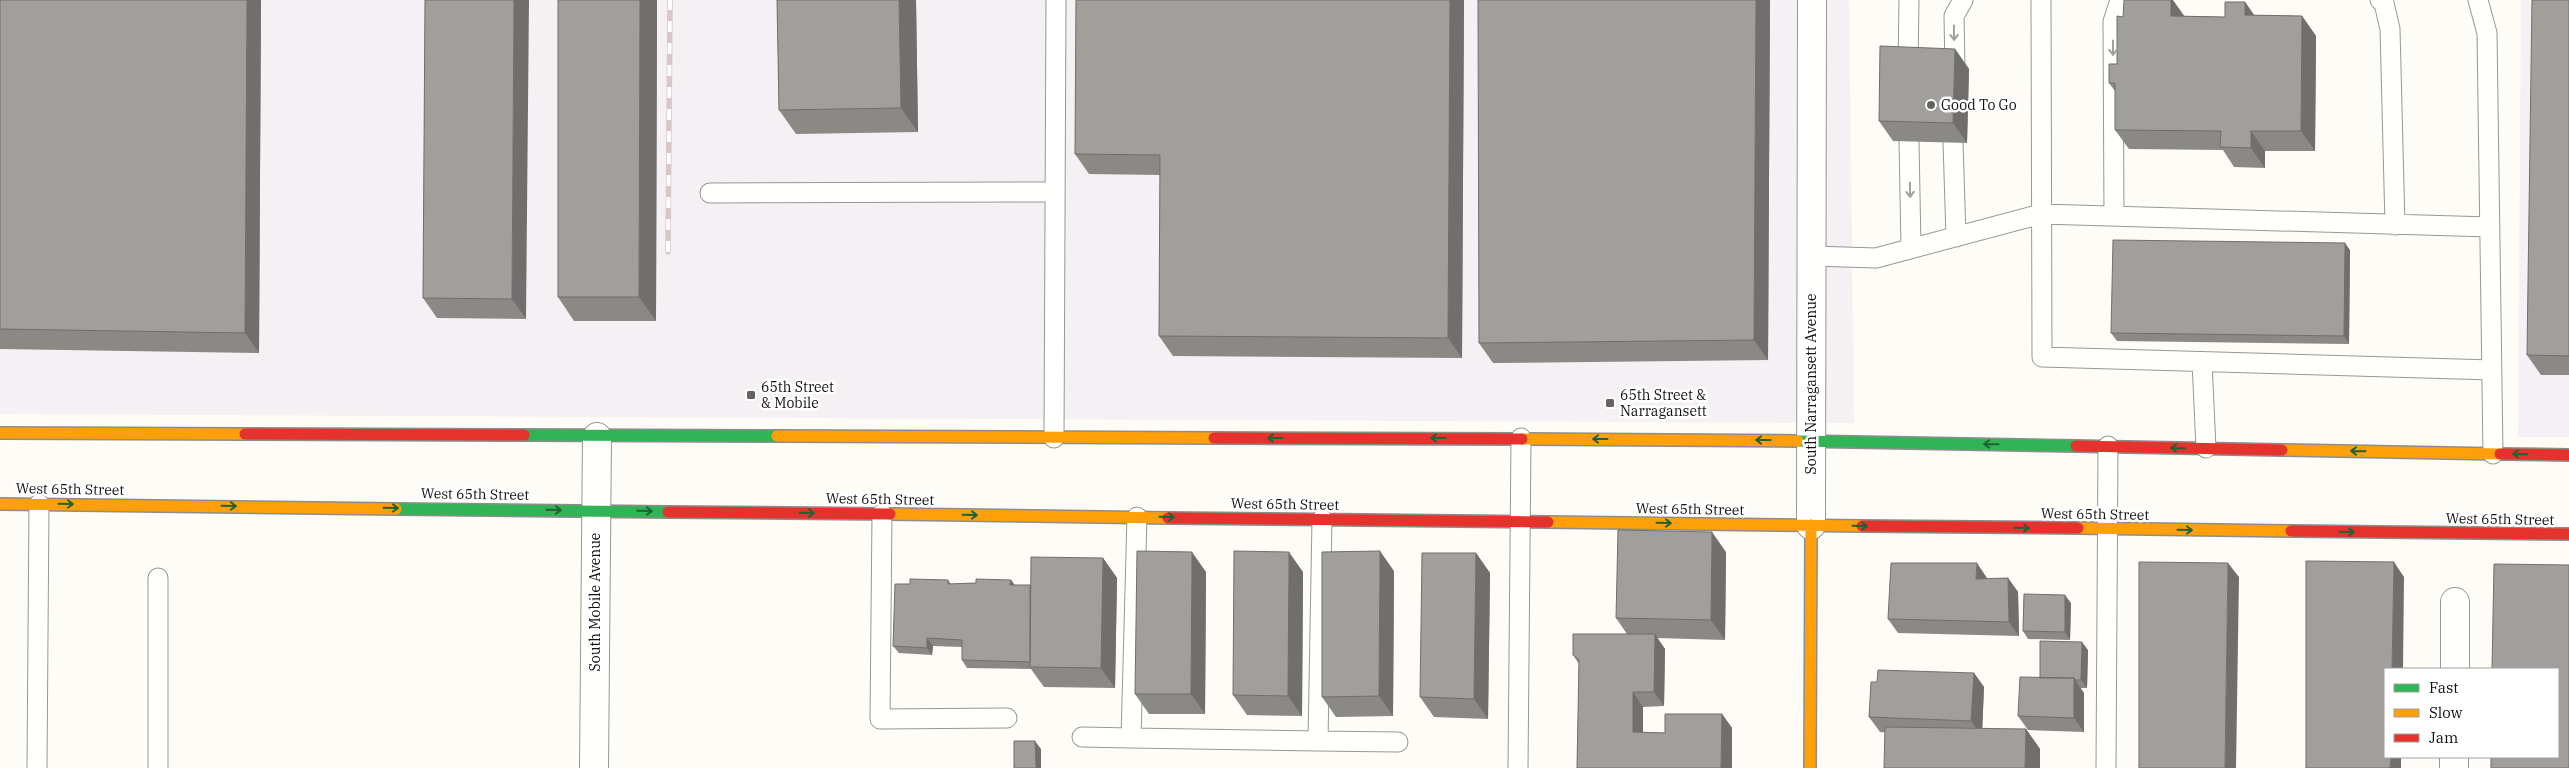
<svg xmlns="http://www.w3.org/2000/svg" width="2569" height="768" font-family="'IBM Plex Serif',serif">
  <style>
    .industrial { fill: #f5f0f3 }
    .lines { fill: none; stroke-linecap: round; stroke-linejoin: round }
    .lane-casing { stroke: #979795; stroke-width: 21 }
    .street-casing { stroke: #979795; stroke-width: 30 }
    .fast-casing { stroke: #8e8d8b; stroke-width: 14 }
    .slow-casing { stroke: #8e8d8b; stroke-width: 14 }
    .jam-casing { stroke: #8e8d8b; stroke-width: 14 }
    .lane { stroke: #fffffe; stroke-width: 19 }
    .street { stroke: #fffffe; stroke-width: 28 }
    .fast { stroke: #30b455; stroke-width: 11 }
    .slow { stroke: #ff9f0a; stroke-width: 11 }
    .jam { stroke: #e5322d; stroke-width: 11 }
    .rail-casing { stroke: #d9c6c7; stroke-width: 5.5 }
    .rail { stroke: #fff; stroke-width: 4; stroke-dasharray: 11; stroke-linecap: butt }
    .wall { fill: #8a8986 }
    .shaded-wall { fill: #716f6d }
    .building { fill: #a19f9c; stroke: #716f6d }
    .oneway { stroke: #a0a09f }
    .oneway2 { stroke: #206233 }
    .poi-dot { fill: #646362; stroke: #fff; stroke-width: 2 }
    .labels { text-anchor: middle; stroke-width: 5; stroke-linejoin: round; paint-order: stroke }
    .poi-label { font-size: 14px; fill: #111; stroke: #fff; text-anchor: start }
    .street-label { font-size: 14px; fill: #111; stroke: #fff }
  </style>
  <rect width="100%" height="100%" fill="#fdfcf7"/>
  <path class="industrial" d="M0,0H1849L1854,423L0,414Z
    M2521,0H2569V437H2518Z"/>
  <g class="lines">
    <g class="lane-casing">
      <path id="lane" d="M2041,0L2042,357L2492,370
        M2380,0L2384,3L2390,29L2395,225
        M2478,0L2487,33L2493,454
        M1908,67L1909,0
        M1955,68L1954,16L1963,0
        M1909,141L1911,248
        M1953,142L1956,237
        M710,193L1055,192
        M2114,216L2113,22L2120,0
        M1812,256L1876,258L2041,214L2490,227
        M2202,362L2206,448
        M1054,438L1056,0
        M882,514L880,719L1007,718
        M1137,517L1131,738L1318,741L1322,519
        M158,578V768
        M1082,737L1131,738
        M1318,741L1398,742
        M37,768L39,504
        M1518,768L1521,438
        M2106,768L2108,446"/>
    </g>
    <g class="street-casing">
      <path id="street" d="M1811,525L1812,0
        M2455,669V602
        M594,768L597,437
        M2454,768V757"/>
    </g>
    <g class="fast-casing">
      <path id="fast" d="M524,435L777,436
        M1798,441L2076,446
        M396,509L668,512"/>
    </g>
    <g class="slow-casing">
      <path id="slow" d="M0,433L245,434
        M777,436L1214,438
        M1522,439L1798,441
        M2282,450L2500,454
        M0,504L396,509
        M890,514L1168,518
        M1548,522L1862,526
        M2078,528L2291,531
        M1810,768L1811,525"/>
    </g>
    <g class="jam-casing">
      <path id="jam" d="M245,434L524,435
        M1214,438L1522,439
        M2076,446L2282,450
        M2500,454L2569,455
        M668,512L890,514
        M1168,518L1548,522
        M1862,526L2078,528
        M2291,531L2569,534"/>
    </g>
    <use href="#lane" class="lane"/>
    <use href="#street" class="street"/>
    <use href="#fast" class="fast"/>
    <use href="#slow" class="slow"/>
    <use href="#jam" class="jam"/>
    <g class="rail-casing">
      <path id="rail" d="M668,252L670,0"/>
    </g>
    <use href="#rail" class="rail"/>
  </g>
  <path class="wall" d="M0,0H261L259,353L0,349Z
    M425,0L526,319L437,318L423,298Z
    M558,0H657L656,321H574L558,297Z
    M777,0H916L918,132L796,134L779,110Z
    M1076,0H1464L1462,358L1173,356L1159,336L1160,175L1089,174L1075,154Z
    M1770,0L1768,360L1493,363L1479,343Z
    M2569,0V375H2541L2527,355Z
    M2245,2L2254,15L2302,16L2316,36L2315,151H2265V168L2234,167L2223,150L2129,149L2115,130V91L2109,83L2117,64L2185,16L2225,17Z
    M1955,49L1969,69L1967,143L1893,141L1879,121Z
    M2350,250L2349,344L2117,341L2111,333Z
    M1726,552L1725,640L1657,638L1665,649L1664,706L1643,707V732L1665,733L1722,714L1732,728L1577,768L1579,664L1573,655L1627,634L1616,618Z
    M1476,553L1490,573L1488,719L1434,717L1420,697Z
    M1103,558L1117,578L1115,688L1044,687L1031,669L967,668L962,660V647L933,646L932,655L899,653L893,646L910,584L948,580L951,584L976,583L1011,580L1015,585H1030Z
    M1394,571L1393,716L1336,717L1322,697Z
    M1206,572L1205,714H1149L1135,694Z
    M1303,572L1302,716L1247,715L1233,695Z
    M1987,578V579L2008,578L2018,592L2019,636L1898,633L1888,619Z
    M2071,603L2070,640L2028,639L2023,631Z
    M2088,650L2087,688H2080L2084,693V732L2028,730L2018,716L2040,678Z
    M1974,673L1984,687L1982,729H2026L2040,749L1880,732L1869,717L1877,682Z"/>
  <path class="shaded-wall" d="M247,0H261L259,353L245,333Z
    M514,0H529L526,319L512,299Z
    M640,0H657L656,321L639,297Z
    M899,0H916L918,132L901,108Z
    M1450,0H1464L1462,358L1448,338Z
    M1756,0H1770L1768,360L1754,340Z
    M2171,0H2173L2185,17L2171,16Z
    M2245,2L2259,22L2245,15Z
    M2302,16L2316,36L2315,151L2301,131Z
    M1955,49L1969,69L1967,143L1953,123Z
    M2251,131L2265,151V168L2251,148Z
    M2345,243L2350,250L2349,344L2344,336Z
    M1712,532L1726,552L1725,640L1711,620Z
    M1380,551L1394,571L1393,716L1379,696Z
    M1192,552L1206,572L1205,714L1191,694Z
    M1289,552L1303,572L1302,716L1288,696Z
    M1476,553L1490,573L1488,719L1474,699Z
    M1103,558L1117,578L1115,688L1101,668Z
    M2394,562L2404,577L2403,669H2392Z
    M1977,563L1987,578V594L1976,579Z
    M2228,563L2239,577L2236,768H2225Z
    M2008,578L2018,592L2019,636L2009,622Z
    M1011,580L1016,588L1010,585Z
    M2065,595L2071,603L2070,640L2065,632Z
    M1655,634L1665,649L1664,706L1654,692Z
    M927,638L933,646L932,655L927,648Z
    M2082,642L2088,650L2087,688L2081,680Z
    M1974,673L1984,687L1982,736L1971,721Z
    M2074,678L2084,693V732L2074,718Z
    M1633,692L1643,707V747L1633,732Z
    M1722,714L1732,728V768H1721Z
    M2026,729L2040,749V768H2025Z
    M1035,741L1041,749V768H1036Z
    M2391,757H2401V768H2390Z"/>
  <path class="building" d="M0,0H247L245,333L0,329Z
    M425,0H514L512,299L423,298Z
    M558,0H640L639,297H558Z
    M777,0H899L901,108L779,110Z
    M1076,0H1450L1448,338L1159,336L1160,155L1075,154Z
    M1478,0H1756L1754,340L1479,343Z
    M2124,0H2171V16L2225,17V2H2245V15L2302,16L2301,131H2251V148L2220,147L2221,131L2115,130V83H2109V64H2117V16L2123,17Z
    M2532,0H2569V356L2527,355Z
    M1880,46L1955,49L1953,123L1879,121Z
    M2113,240L2345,243L2344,336L2111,333Z
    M1618,530L1712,532L1711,620L1616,618Z
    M1137,551L1192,552L1191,694H1135Z
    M1234,551L1289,552L1288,696L1233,695Z
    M1380,551L1379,696L1322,697V552Z
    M1422,553H1476L1474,699L1420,697Z
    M1031,557L1103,558L1101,668L1030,667Z
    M2306,561L2394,562L2392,669H2385V757H2391L2390,768H2306Z
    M2139,562L2228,563L2225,768H2139Z
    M1891,563H1977L1976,579L2008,578L2009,622L1888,619Z
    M2494,564L2569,565V768H2491V757H2558V669H2492Z
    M910,579L948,580V584L976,583V579L1011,580L1010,585H1030V662L962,660V640L927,638V648L893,646L895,584H910Z
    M2024,594L2065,595V632L2023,631Z
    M1573,634H1655L1654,692H1633V732L1665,733V714H1722L1721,768H1577L1579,660L1573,655Z
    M2040,641L2082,642L2081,680H2075L2074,678H2040Z
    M1878,670L1974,673L1971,721L1869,717L1871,682H1877Z
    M2020,677L2074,678V718L2018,716Z
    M1885,727L2026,729L2025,768H1884Z
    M1014,741H1035L1036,768H1014Z"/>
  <defs><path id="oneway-shaft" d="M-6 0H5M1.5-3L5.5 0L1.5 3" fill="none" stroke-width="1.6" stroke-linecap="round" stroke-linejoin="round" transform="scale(1.25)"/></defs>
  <g class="oneway">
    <use href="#oneway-shaft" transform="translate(1954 33) rotate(89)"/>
    <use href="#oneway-shaft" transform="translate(2113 48) rotate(90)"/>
    <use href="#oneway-shaft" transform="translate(1910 190) rotate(89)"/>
  </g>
  <g class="oneway2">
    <use href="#oneway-shaft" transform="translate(1275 438) rotate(-180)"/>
    <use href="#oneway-shaft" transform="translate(1438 438) rotate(-180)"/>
    <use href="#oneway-shaft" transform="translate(1600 439) rotate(-180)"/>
    <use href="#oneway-shaft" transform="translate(1763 440) rotate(-180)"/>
    <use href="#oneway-shaft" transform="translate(1991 444) rotate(-179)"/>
    <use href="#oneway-shaft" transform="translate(2178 448) rotate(-179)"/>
    <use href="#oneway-shaft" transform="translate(2358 451) rotate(-179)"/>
    <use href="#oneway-shaft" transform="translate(2520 454) rotate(-179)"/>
    <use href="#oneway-shaft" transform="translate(66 504) rotate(1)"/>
    <use href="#oneway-shaft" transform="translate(229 506) rotate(1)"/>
    <use href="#oneway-shaft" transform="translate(391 508) rotate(1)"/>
    <use href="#oneway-shaft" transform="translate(554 510) rotate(1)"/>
    <use href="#oneway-shaft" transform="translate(645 511) rotate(1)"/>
    <use href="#oneway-shaft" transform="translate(807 513) rotate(1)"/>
    <use href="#oneway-shaft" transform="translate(970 515) rotate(1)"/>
    <use href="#oneway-shaft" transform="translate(1167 517) rotate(1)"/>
    <use href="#oneway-shaft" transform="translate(1664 523) rotate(1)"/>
    <use href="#oneway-shaft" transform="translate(1860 526) rotate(1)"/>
    <use href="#oneway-shaft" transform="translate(2022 528) rotate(1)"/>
    <use href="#oneway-shaft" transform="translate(2185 530) rotate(1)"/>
    <use href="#oneway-shaft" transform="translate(2347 532) rotate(1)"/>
  </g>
  <g class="poi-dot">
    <circle cx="1931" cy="105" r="5"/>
    <rect x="746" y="390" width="10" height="10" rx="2.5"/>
    <rect x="1605" y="398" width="10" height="10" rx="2.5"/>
  </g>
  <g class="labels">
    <g class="poi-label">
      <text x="1941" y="110">Good To Go</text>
      <text x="761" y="392">65th Street<tspan x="761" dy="16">&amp; Mobile</tspan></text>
      <text x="1620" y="400">65th Street &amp;<tspan x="1620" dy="16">Narragansett</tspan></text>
    </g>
    <g class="street-label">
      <text transform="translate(1811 384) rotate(-90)" y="5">South Narragansett Avenue</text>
      <text transform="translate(70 489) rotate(1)" y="5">West 65th Street</text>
      <text transform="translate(475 494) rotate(1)" y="5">West 65th Street</text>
      <text transform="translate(880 499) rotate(1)" y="5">West 65th Street</text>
      <text transform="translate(1285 504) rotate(1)" y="5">West 65th Street</text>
      <text transform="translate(1690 509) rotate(1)" y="5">West 65th Street</text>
      <text transform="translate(2095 514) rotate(1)" y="5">West 65th Street</text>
      <text transform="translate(2500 519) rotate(1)" y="5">West 65th Street</text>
      <text transform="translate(595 602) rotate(-90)" y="5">South Mobile Avenue</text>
    </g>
  </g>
  <rect x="2384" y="668" width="175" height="90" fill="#ffffff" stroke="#a0a0a0"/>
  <rect x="2394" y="684" width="25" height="8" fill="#30b455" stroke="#a0a0a0"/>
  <text x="2429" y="693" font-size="15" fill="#111111">Fast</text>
  <rect x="2394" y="709" width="25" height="8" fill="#ff9f0a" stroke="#a0a0a0"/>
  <text x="2429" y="718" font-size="15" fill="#111111">Slow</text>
  <rect x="2394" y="734" width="25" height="8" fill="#e5322d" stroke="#a0a0a0"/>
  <text x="2429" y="743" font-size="15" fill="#111111">Jam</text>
</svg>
